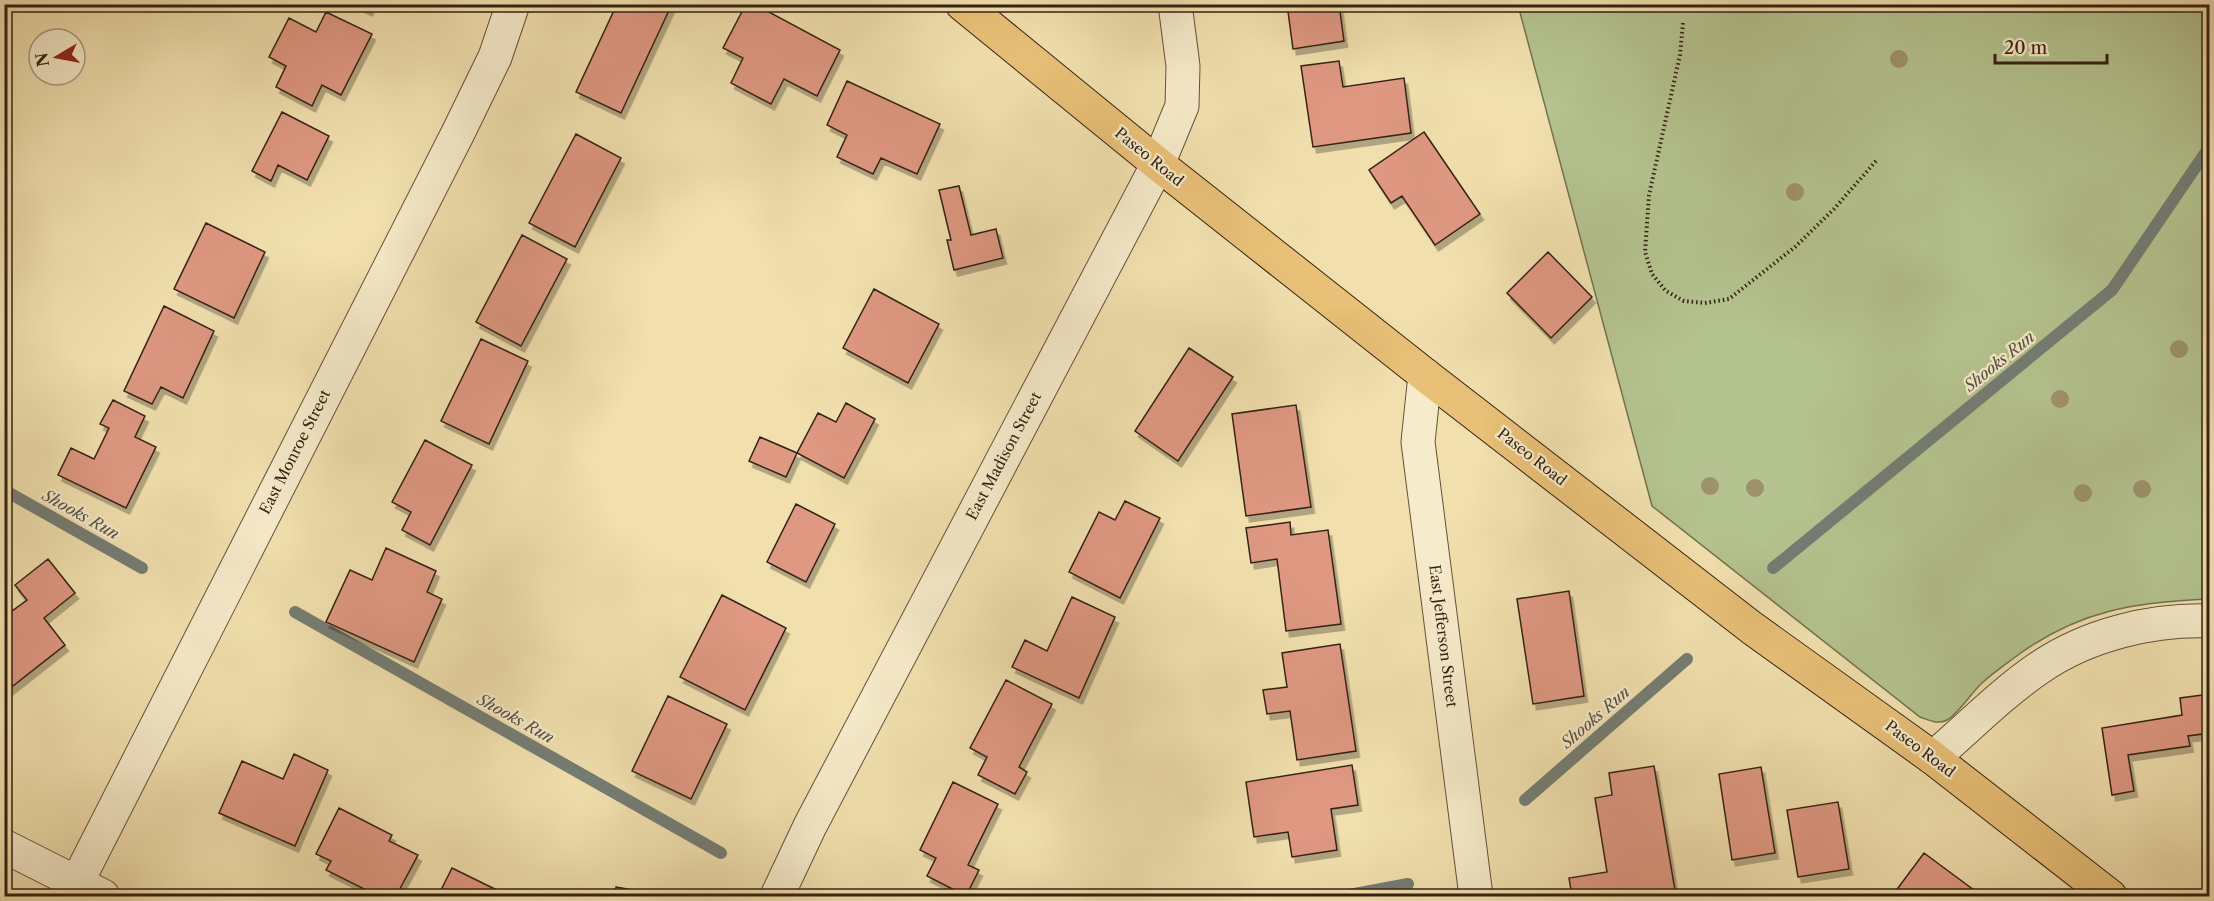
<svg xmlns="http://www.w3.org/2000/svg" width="2214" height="901" font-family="'Libre Caslon Text',serif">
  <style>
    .green { fill: #b4c38f; stroke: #747251; stroke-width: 1.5 }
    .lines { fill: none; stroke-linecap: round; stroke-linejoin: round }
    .stream { stroke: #747d74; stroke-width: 12 }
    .building { fill: #df9882; stroke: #342113; stroke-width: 1.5; filter: url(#shadow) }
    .minor-casing { stroke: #63513a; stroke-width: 35 }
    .major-casing { stroke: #342113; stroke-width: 35 }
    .path { stroke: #342113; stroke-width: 4; stroke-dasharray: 1.5 3; stroke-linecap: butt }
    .minor { stroke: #f6ebca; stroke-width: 33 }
    .major { stroke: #e8c077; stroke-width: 33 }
    .tree { fill: #9e926d }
    .labels { text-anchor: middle; stroke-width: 4.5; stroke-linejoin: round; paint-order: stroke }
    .street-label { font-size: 15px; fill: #342113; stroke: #f6ebca }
    .water-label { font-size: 16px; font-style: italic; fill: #544f44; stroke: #f6ebca }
  </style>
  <defs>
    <filter id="shadow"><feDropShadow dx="3.5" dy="6" stdDeviation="0" flood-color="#0004"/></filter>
  </defs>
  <rect width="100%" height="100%" fill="#f1e0ae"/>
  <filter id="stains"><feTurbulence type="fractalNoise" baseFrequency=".00333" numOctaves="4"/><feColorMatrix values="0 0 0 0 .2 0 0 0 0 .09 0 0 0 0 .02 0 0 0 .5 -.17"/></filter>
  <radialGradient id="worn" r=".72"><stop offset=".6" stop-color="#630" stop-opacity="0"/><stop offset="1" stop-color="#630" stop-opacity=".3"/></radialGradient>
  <path class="green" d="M1518,5H2209V599C2136,602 2080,610 2018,655C2006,664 1993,673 1982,683C1971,693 1959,713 1947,720C1938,725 1929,720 1920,717L1652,506Z"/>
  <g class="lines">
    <path class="stream" d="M4,490L142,568
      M1773,568L2112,290L2210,146
      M295,612L721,853
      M1525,800L1687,659
      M1344,896L1408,884"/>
  </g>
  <path class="building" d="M356,4H371L369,10Z
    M617,4H672L621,113L576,92Z
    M746,4H754L840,50L817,96L784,79L771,104L731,83L743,58L723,48Z
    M1287,4H1339L1344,41L1293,49Z
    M326,12L372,34L341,95L322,85L312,106L276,87L286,66L269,57L289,18L316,32Z
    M1339,61L1343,87L1404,78L1411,133L1313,147L1301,66Z
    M847,81L940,124L917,174L881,158L873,174L837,157L847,135L827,125Z
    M282,112L329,136L307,180L278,165L271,181L252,171Z
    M1424,132L1480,214L1435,245L1402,196L1391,203L1369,170Z
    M576,134L621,158L575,247L529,223Z
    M959,186L971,235L996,229L1003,258L954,270L947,240H951L939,190Z
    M206,223L265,252L234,318L174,289Z
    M522,235L567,259L521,346L476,322Z
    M1548,252L1592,297L1551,338L1507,293Z
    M874,289L939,324L908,383L843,348Z
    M164,306L214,331L183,398L161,387L152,404L124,391Z
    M481,339L528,361L489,444L441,421Z
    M1189,348L1233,377L1178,461L1135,431Z
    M113,400L145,416L135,437L156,447L126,508L58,475L71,448L94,459L109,428L100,424Z
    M846,403L875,419L844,478L797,453L818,413L836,422Z
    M1296,405L1311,507L1246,516L1232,414Z
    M760,437L797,453L786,477L749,461Z
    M425,440L472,465L430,545L402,530L411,512L392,502Z
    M1125,501L1160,518L1120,598L1069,572L1099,512L1115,520Z
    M796,504L835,524L806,582L767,562Z
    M1290,522L1291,535L1328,530L1341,624L1286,631L1277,559L1251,563L1246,528Z
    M386,548L436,571L427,592L442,599L414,662L326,622L350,570L372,580Z
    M48,559L75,593L44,618L65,645L4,693V638L9,634L4,629V617L27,600L15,585Z
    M1569,591L1584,696L1533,704L1517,599Z
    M722,595L786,628L745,710L680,677Z
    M1072,597L1115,617L1079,698L1012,667L1025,640L1047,651Z
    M1340,644L1356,751L1297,760L1290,711L1267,714L1263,690L1287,687L1282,653Z
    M1006,680L1052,704L1019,767L1027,772L1015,794L978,775L987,757L970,748Z
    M2210,694V733L2188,736L2190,746L2128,755L2134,791L2112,795L2102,728L2182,715L2180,698Z
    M668,696L727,724L691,799L632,771Z
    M294,754L328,770L295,846L219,813L242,761L283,779Z
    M1352,765L1358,805L1331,809L1337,850L1292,857L1288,832L1254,837L1246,782Z
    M1654,766L1676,896H1572L1569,878L1607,872L1595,798L1612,795L1609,773Z
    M1761,767L1775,853L1732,860L1719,774Z
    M953,782L998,804L968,865L979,870L966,896L927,876L936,858L920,850Z
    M1838,802L1849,869L1798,877L1787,810Z
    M339,808L392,835L389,841L418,855L396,896H378L326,870L331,861L316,854Z
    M1924,853L1982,896H1892Z
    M452,868L509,896H438Z
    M616,887L660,895V896H614Z"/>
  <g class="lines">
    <g class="minor-casing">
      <path id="minor" d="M1425,375L1418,442L1476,896
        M1933,758C1967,729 2002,693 2039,668C2087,635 2151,619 2210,621
        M4,846L103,896
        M70,896L458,133L495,57L513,4
        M777,896L810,826L1158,164L1182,106L1183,66L1175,4"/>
    </g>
    <g class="major-casing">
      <path id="major" d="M962,4L1158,164L1425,375L1752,628L1933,758L2110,896"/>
    </g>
    <path class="path" d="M1683,23L1680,55L1649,195L1645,252L1652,274L1666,291L1684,301L1705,303L1729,299L1795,247L1834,209L1876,161"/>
    <use href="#minor" class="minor"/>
    <use href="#major" class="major"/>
  </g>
  <g class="tree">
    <circle cx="1899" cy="59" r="9"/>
    <circle cx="1795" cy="192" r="9"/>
    <circle cx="2179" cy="349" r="9"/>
    <circle cx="2060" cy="399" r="9"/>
    <circle cx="1710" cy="486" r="9"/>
    <circle cx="1755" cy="488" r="9"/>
    <circle cx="2142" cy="489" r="9"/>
    <circle cx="2083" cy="493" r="9"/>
  </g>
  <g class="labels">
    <g class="street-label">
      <text transform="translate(1149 157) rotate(39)" y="5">Paseo Road</text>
      <text transform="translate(295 452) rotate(-63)" y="5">East Monroe Street</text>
      <text transform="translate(1004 456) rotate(-62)" y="5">East Madison Street</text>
      <text transform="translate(1532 457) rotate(38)" y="5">Paseo Road</text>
      <text transform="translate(1443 636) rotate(83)" y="5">East Jefferson Street</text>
      <text transform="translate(1920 749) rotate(37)" y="5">Paseo Road</text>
    </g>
    <g class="water-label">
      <text transform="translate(1999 361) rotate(-39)" y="6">Shooks Run</text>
      <text transform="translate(81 514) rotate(29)" y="6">Shooks Run</text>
      <text transform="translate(1595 717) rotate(-41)" y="6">Shooks Run</text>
      <text transform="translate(516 718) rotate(29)" y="6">Shooks Run</text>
    </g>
  </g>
  <rect width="2214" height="901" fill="none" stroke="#f1e0ae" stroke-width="24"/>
  <rect x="6" y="6" width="2202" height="889" fill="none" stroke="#342113" stroke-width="3"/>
  <rect x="12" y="12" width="2190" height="877" fill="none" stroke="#342113" stroke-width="1.5"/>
  <g transform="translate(57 57) rotate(260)"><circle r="28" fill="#f6ebca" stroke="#a89a81" stroke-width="1.5"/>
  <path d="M0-4.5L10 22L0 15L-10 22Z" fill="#8f2418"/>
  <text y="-9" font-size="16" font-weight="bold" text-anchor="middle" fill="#342113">N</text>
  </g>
  <path d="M1995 54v9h112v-9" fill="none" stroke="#342113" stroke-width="3"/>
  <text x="2004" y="54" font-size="18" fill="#342113" stroke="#f6ebca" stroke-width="4.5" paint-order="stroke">20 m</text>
  <rect width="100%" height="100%" filter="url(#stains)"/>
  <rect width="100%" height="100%" fill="url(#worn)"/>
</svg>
